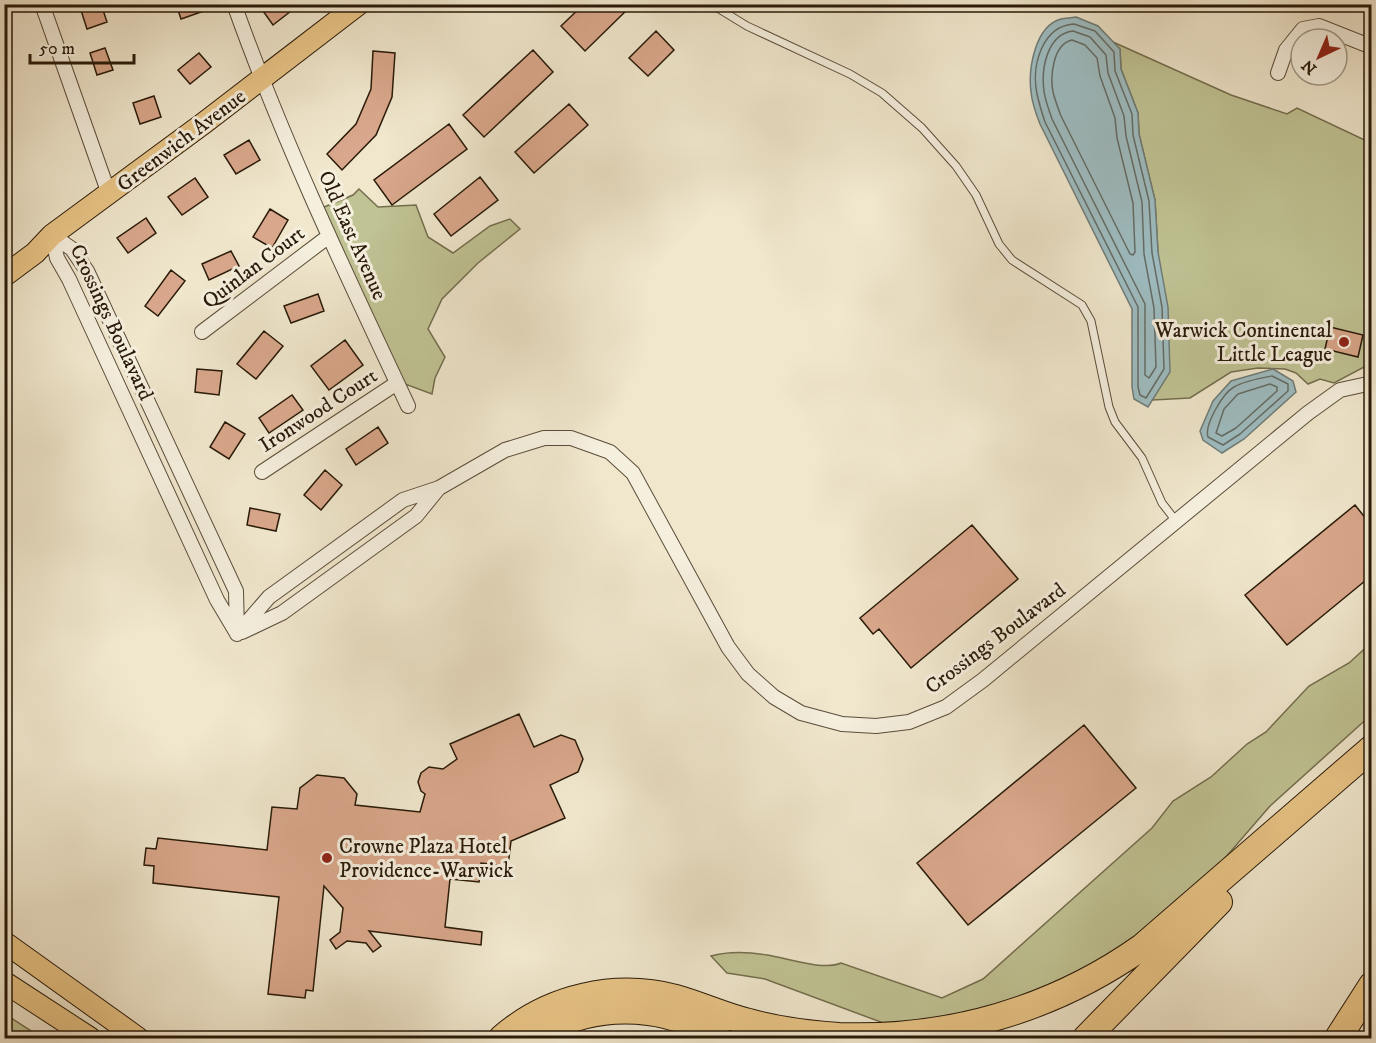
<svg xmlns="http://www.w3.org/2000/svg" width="1376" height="1043" font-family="'IM FELL DW Pica',serif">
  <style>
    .green { fill: #c0c394; stroke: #746e4e; stroke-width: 1.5 }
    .water { fill: #9ebdc2; stroke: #6f7c78; stroke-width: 1.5 }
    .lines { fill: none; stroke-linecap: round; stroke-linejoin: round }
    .shore { stroke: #646c66; stroke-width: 1.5 }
    .building { fill: #d9a78b; stroke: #291a09; stroke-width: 1.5 }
    .lane-casing { stroke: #5b4d3a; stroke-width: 9 }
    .street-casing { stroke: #5b4d3a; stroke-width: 16 }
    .primary-casing { stroke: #291a09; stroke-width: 23 }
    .highway-casing { stroke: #291a09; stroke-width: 28 }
    .lane { stroke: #f5efde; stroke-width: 7 }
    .street { stroke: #f5efde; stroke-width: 14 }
    .primary { stroke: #e8c486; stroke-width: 21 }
    .highway { stroke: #e8c486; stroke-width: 26 }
    .poi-dot { fill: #8f2418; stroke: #f5efde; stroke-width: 2 }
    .labels { text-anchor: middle; stroke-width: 6; stroke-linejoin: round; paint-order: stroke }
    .street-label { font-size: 21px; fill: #291a09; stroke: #f5efde }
    .poi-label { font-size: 21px; fill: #291a09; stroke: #f5efde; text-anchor: end }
  </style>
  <rect width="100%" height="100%" fill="#f0e7cd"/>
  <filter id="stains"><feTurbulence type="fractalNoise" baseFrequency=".00333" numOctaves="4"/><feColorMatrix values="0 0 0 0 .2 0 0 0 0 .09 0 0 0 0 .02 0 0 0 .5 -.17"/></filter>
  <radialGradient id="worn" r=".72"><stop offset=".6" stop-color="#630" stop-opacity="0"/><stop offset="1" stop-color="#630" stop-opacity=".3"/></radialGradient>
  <path class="green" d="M1113,42L1231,95L1287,114L1297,108L1371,143V368L1364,367L1334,383L1320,379L1308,384L1296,373L1285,369L1258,368L1231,372L1190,398L1153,400L1158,252L1155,200L1139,134L1138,113L1121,69L1120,49Z
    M359,189L378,207L416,205L428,237L453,253L490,226L510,219L520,229L478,263L442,299L428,329L445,357L435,378L432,394L394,380L317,210L353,195Z
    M1371,643V715L1270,806L1180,910L1067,987L905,1031L765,979L727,973L711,956C729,951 749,952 767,955C787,958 823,971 841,963L942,998L983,979L1152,828L1173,801L1211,777L1247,744L1266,732L1309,686L1349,663Z
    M4,1014H5L42,1038H5Z"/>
  <path class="water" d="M1076,17L1098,26L1120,49L1121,69L1138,113L1139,134L1155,200L1158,252L1168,307L1170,372L1148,407L1134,399L1132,387V309L1040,124C1036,114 1032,102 1031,92C1028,69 1035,26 1061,19C1066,18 1071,18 1076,17Z
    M1273,369L1293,381L1296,392L1244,439L1222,453L1203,440L1200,431L1213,401L1231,381Z"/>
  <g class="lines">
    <path class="shore" d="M1074,24L1095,31L1114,52L1115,71L1132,114L1133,135L1149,201L1152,253L1162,307L1164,369L1146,398L1140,395L1138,387V307L1045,122C1042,113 1039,103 1037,94C1031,66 1042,26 1074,24Z
      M1073,31L1090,37L1106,55L1108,73L1124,116L1126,136L1142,202L1144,254L1154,308L1156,367L1149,378L1145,375V304L1052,119C1049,110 1045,100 1044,91C1041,69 1047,34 1073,31Z
      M1072,40L1085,45L1097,58L1100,76L1115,118L1117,138L1133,203L1135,252L1133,255L1130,254L1061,116C1058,108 1055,100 1053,92C1050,76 1053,44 1072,40Z
      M1272,376L1288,384V391L1240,434L1223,445L1208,437C1204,425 1223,393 1234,387C1244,381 1261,378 1272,376Z
      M1270,384L1277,387V391L1236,428L1222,436L1216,433L1224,409L1238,394Z"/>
  </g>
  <path class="building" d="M79,4H101L107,22L87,29Z
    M176,4H217L218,6L181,19Z
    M258,4H300L273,25Z
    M584,4H633L585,51L561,26Z
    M656,31L674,50L648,76L629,58Z
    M105,48L113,70L97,75L90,53Z
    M533,50L553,72L484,137L463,115Z
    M373,51L395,53L392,97L376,135L342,170L327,154L356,124L371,89Z
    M199,53L211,67L190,84L178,70Z
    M154,96L161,117L140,124L133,103Z
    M569,104L588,125L534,173L515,152Z
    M449,124L467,149L392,205L374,180Z
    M249,140L260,160L236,174L224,155Z
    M480,177L498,200L451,236L434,214Z
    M195,178L208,197L182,215L168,197Z
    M270,209L288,220L272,248L253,237Z
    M146,218L156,233L128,253L117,238Z
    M231,251L239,266L209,280L202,264Z
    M171,270L185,281L158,316L145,306Z
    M318,294L324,311L291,323L284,306Z
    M1330,327L1363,335L1358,357L1325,349Z
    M264,331L283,346L256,379L237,364Z
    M345,340L363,365L329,390L311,366Z
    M197,369L222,371L219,395L195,392Z
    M292,395L303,410L269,433L259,418Z
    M225,422L245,434L229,459L210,447Z
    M378,427L388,443L356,465L346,449Z
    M325,470L342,485L321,510L304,495Z
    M1355,505L1371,525V576L1287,645L1245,595Z
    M250,508L280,514L276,531L247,525Z
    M972,525L1018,579L911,668L879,629L873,634L860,618Z
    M519,714L534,747L561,735L575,740L583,759L578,772L550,785L565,818L511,841L508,866L481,863L479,882L450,879L445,927L482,932L481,945L369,931L381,946L373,952L366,943L347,941L336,949L330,940L340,932L343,908L324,886L313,991L306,990L305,998L268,994L279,897L153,883L154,866L144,865L146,848L156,849L158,838L267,850L272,807L297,809L300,788L317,775L344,778L357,794L355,805L420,812L425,794L421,791L418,782L421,773L429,767L443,769L457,759L450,744Z
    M1084,725L1136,788L968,925L917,863Z"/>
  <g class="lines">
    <g class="lane-casing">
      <path id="lane" d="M711,4L747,26L850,74L882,93L922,128L956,166L976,195L999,244L1012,260L1082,305L1091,321L1109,407L1115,422L1142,458L1162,503L1176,521"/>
    </g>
    <g class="street-casing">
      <path id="street" d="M42,4L109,194
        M234,4C283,142 346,274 408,406
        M1278,73L1286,50L1303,29L1319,26L1372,47
        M52,235L72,249L87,271L236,591L237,634
        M52,235L57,258L69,279L217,600L236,632
        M202,332L329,236
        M262,472L397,383
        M242,632L282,613L416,516L438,489
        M237,634L269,597L403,500L439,488L505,450L544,438H571L610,452L633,473L728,647L748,674L774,697L801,713L842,724L876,726L909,722L946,707L983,680L1308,413L1340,390L1372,383"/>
    </g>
    <g class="primary-casing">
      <path id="primary" d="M4,276L35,253L52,235L204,123L359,4
        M4,942L138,1038
        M4,982L90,1038"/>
    </g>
    <g class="highway-casing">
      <path id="highway" d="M502,1038C549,997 615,982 676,998C701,1005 724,1016 749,1022C778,1030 809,1034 839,1036C948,1040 1053,1010 1142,947L1372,748
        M532,1038C589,1002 661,1001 718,1038
        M1086,1038L1219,902
        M1338,1038L1372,985"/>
    </g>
    <use href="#lane" class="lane"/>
    <use href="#street" class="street"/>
    <use href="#primary" class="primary"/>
    <use href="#highway" class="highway"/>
  </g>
  <g class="poi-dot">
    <circle cx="1344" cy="342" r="6"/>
    <circle cx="327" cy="858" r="6"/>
  </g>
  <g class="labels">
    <g class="street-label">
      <text transform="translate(181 140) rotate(-37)" y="7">Greenwich Avenue</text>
      <text transform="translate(353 235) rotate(66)" y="7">Old East Avenue</text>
      <text transform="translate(253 267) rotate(-37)" y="7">Quinlan Court</text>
      <text transform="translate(112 322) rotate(65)" y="7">Crossings Boulavard</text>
      <text transform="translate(318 410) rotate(-33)" y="7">Ironwood Court</text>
      <text transform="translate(995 638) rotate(-37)" y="7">Crossings Boulavard</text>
    </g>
    <g class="poi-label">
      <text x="1332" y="337">Warwick Continental<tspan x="1332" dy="24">Little League</tspan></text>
      <text x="339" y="853" text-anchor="start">Crowne Plaza Hotel<tspan x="339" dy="24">Providence-Warwick</tspan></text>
    </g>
  </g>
  <rect width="1376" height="1043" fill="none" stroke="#f0e7cd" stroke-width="24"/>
  <rect x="6" y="6" width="1364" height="1031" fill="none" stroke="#291a09" stroke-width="3"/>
  <rect x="12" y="12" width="1352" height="1019" fill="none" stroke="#291a09" stroke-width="1.5"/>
  <g transform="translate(1319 57) rotate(224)"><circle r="28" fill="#f5efde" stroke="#a39a89" stroke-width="1.5"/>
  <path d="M0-4.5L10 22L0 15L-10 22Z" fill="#8f2418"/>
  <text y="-9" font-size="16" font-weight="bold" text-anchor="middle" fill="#291a09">N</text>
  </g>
  <path d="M30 54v9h104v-9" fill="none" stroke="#291a09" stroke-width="3"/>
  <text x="39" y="54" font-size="18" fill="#291a09" stroke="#f5efde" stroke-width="4.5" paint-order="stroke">50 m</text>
  <rect width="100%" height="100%" filter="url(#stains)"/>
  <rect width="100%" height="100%" fill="url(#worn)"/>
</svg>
